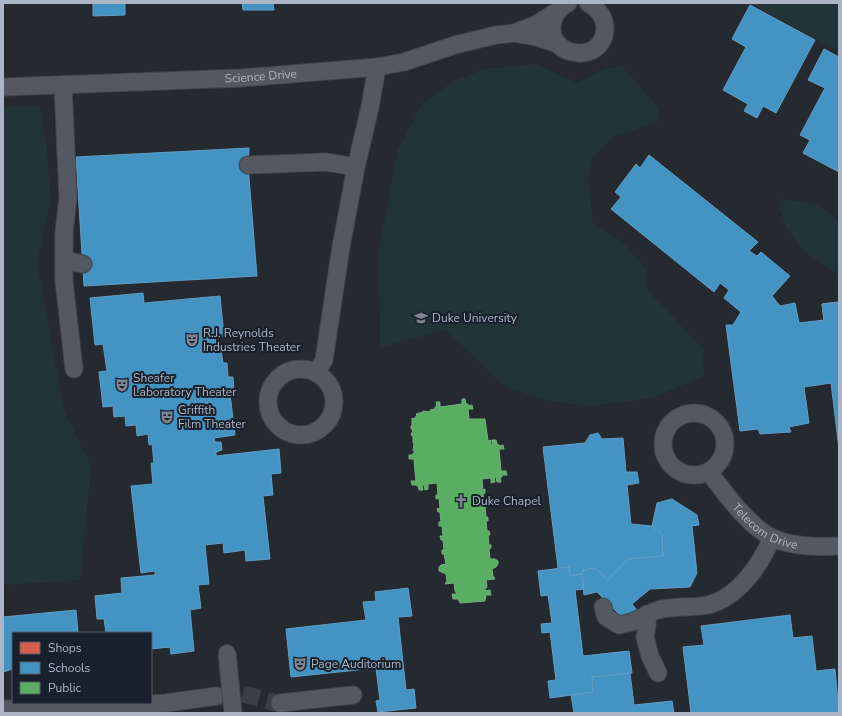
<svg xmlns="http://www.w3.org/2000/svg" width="842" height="716" font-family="'Nunito Sans',sans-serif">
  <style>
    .green { fill: #223437 }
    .shops { fill: #d6604d; stroke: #c97a71 }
    .schools { fill: #4393c3; stroke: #629dc4 }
    .public { fill: #5aae61; stroke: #73b07f }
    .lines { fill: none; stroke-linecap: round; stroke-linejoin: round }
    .minor-tunnel { stroke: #393f47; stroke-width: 17; stroke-dasharray: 17 8; stroke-linecap: butt }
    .minor-casing { stroke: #42464c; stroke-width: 19 }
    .minor { stroke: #545860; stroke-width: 17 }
    .minor-bridge-casing { stroke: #42464c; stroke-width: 19; stroke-linecap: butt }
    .minor-bridge { stroke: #545860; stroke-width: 17 }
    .labels { text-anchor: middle; stroke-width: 4; stroke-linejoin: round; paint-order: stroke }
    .street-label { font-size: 12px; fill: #acb5c5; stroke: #18202c }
    .poi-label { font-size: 12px; fill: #acb5c5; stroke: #18202c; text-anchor: start }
  </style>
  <rect width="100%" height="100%" fill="#252a31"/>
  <path class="green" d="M749,3H839V51Z
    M536,64L577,83L604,69L621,66L659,108L656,123L616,135L592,159L588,176L593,225L623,243L645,267L647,290L703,349L704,376L652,398L591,406L549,401L506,387L446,330L380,347L379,250L398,150L422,104L454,81L485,69Z
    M39,106L47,147L50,201L37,262L64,411L91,466L80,580L3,585V107Z
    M782,199C803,203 831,203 839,226V275L805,252L787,229L779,208Z"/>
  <path class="shops" d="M839,302V317L824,320L822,304Z"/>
  <path class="schools" d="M93,3H125V15L93,16Z
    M242,3H273L274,10H243Z
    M750,5L815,40L776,113L763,106L757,118L744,111L748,104L723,90L746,47L732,39Z
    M824,49L839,57V172L803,153L810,140L800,135L825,88L808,80Z
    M249,148L248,165L257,276L84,286L76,157Z
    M649,155L758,242L749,251L757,256L761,252L790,276L772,296L780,306L795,303L799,323L824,320L822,304L839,302V449L831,383L804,387L809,423L789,427L791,432L760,434L758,429L740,431L726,325H733L741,312L724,298L729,290L720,283L714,292L611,209L621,197L615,192L636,164L640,168Z
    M143,293L144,303L220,296L224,336L215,338L217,350L221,349L223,363H227L228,377H233L234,393L230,394L235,435L214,438L215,442H221L222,450L216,452V456L279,449L281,473L271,474L273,495L263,496L270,559L246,561L245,550L224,553L223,543L205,545L209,584L198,585L201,608L190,610L194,651L171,654L170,647L151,649V633H106L104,619H97L95,596L122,593L121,578L155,575V571L141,573L131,486L153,484L151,463H154L152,444L149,445L148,434L137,436L136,425L126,426L125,416L114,417L113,406L103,407L99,372L107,371L103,344L95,345L90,298Z
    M598,433L602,439L623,438L626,472H637L639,483L627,485L631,524L652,526L662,534L663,556L628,559L608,580L595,568L583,570L582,574L570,576L569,567L558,568L543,447L585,443L590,435Z
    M672,499L697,515L699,525L692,526L697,573L690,587L650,589L632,604L637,610V616L623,618L597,592L584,595L582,574L583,570L595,568L608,580L628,559L663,556L662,534L652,526L657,503Z
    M569,567L570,576L582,574L584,589L575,590L583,656L629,651L632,673L592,677L593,692L550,698L548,681L556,680L550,632L542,633L541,624L552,623L548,595L541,596L538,571Z
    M408,588L412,616L398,617L406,690L414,689L416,708L378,712L376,701L380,700L376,668L291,677L286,629L366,620L363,602L376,601L375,592Z
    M76,610L78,633H13V669L3,672V617Z
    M790,615L793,638L812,636L816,671L835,669L839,713H691L683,647L704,645L701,626Z
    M630,673L634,705L672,701L674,713H574L571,695L593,692L592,677Z"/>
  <path class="public" d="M462,399H465L466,404H468V406L472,405L473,409H468L469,419H485L488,441L491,440V445H493L492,440H496L497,444H498L499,446L503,445L504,449H499L501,471H506L507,475H502V477H500L501,482H497L496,477H494L495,482L491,483V478L482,479L483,490L485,489V493L483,494L484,504L487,503V507H485L486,517H488V521H486L487,531H489L490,535H488L489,545H491V548L489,549L490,559H495L498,561V564L496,567L492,569L493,576L495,579L486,580L487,587L485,589V591L490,590L491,595H486L485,601L460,603L458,599H453L452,594H457L455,591L454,583L445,584L447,581L446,574L439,571V567L441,565L446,564L444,554H442V550H444L443,540H441L440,536H443L442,526H439V522H441L440,512H438L437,509L440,508L439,498L436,499V495H438L437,483L428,484V489L425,490L424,485H422L423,490H419L418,486H417V485H412L411,481H416L415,472L414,459H409V455H413V453H415V451H413L414,443H413V436H412L411,433H413L412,429H411V426H412V418L414,419L417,415L416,414L423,412V411L430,412V410L435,409V407H437L436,402H440V407L462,404Z"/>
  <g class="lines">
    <path class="minor-tunnel" d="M218,696L240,693L272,702L280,703"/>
    <g class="minor-casing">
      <g id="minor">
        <path d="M568,3C561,6 557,11 554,18C539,56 605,69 605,27C604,16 597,8 588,3"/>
        <path d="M514,33L536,37L558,44"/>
        <path d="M63,85L68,197L64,233V281L74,369"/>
        <path id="s1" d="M3,87L241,78L377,67L404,62L455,45L496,35L514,33L535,25L556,12"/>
        <path d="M248,165L326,162L356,167"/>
        <path d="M64,260L83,264"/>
        <circle cx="301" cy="402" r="33"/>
        <path d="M316,373L324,360L341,247L356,167L370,107L377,67"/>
        <circle cx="694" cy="444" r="31"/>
        <path id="s2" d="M709,472C724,492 750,528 773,538C793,547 817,547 839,546"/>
        <path d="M603,607L606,617L619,625C624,624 630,623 634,621C644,617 652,611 662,609C677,606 693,608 708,605C739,597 760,565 772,538"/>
        <path d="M647,614V625L645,637L650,656L658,673"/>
        <path d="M280,703L353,695"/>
        <path d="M3,709L122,706L166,703L217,696"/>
      </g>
    </g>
    <use href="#minor" class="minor"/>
    <g class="minor-bridge-casing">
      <path id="minor-bridge" d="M227,653L233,713"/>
    </g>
    <use href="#minor-bridge" class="minor-bridge"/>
  </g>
  <defs>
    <g id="university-bare" transform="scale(1.08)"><path d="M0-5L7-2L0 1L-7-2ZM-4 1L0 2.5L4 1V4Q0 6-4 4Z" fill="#7d8491" stroke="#18202c" stroke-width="2.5" paint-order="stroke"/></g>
    <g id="theatre-bare" transform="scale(1.08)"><path d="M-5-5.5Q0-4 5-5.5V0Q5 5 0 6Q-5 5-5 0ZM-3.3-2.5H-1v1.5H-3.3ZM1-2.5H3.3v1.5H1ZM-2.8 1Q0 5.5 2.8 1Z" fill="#7d8491" stroke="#18202c" stroke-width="2.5" paint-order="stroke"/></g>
    <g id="church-bare" transform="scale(1.08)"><path d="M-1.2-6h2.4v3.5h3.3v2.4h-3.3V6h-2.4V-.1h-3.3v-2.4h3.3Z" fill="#7d8491" stroke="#18202c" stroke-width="2.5" paint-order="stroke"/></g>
  </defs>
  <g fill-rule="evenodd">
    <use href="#university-bare" x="421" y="318"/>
    <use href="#theatre-bare" x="192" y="340"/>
    <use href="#theatre-bare" x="122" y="385"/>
    <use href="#theatre-bare" x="167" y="417"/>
    <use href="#church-bare" x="461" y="501"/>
    <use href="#theatre-bare" x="300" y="664"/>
  </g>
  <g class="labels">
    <g class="street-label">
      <text dy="4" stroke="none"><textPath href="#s1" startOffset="258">Science Drive</textPath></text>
      <text dy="4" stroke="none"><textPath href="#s2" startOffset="80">Telecom Drive</textPath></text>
    </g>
    <g class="poi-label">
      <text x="432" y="322">Duke University</text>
      <text x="203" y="337">R.J. Reynolds<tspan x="203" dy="14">Industries Theater</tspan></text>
      <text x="133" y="382">Sheafer<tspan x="133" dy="14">Laboratory Theater</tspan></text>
      <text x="178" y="414">Griffith<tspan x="178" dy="14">Film Theater</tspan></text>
      <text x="472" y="505">Duke Chapel</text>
      <text x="311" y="668">Page Auditorium</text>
    </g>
  </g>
  <rect width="842" height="716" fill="none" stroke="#acb5c5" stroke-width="8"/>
  <rect x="12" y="632" width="140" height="72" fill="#18202c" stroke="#535c69"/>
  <rect x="20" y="642" width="20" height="12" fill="#d6604d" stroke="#535c69"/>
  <text x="48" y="652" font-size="12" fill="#acb5c5">Shops</text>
  <rect x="20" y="662" width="20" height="12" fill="#4393c3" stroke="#535c69"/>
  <text x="48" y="672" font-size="12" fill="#acb5c5">Schools</text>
  <rect x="20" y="682" width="20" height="12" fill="#5aae61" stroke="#535c69"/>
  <text x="48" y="692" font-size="12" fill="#acb5c5">Public</text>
</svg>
